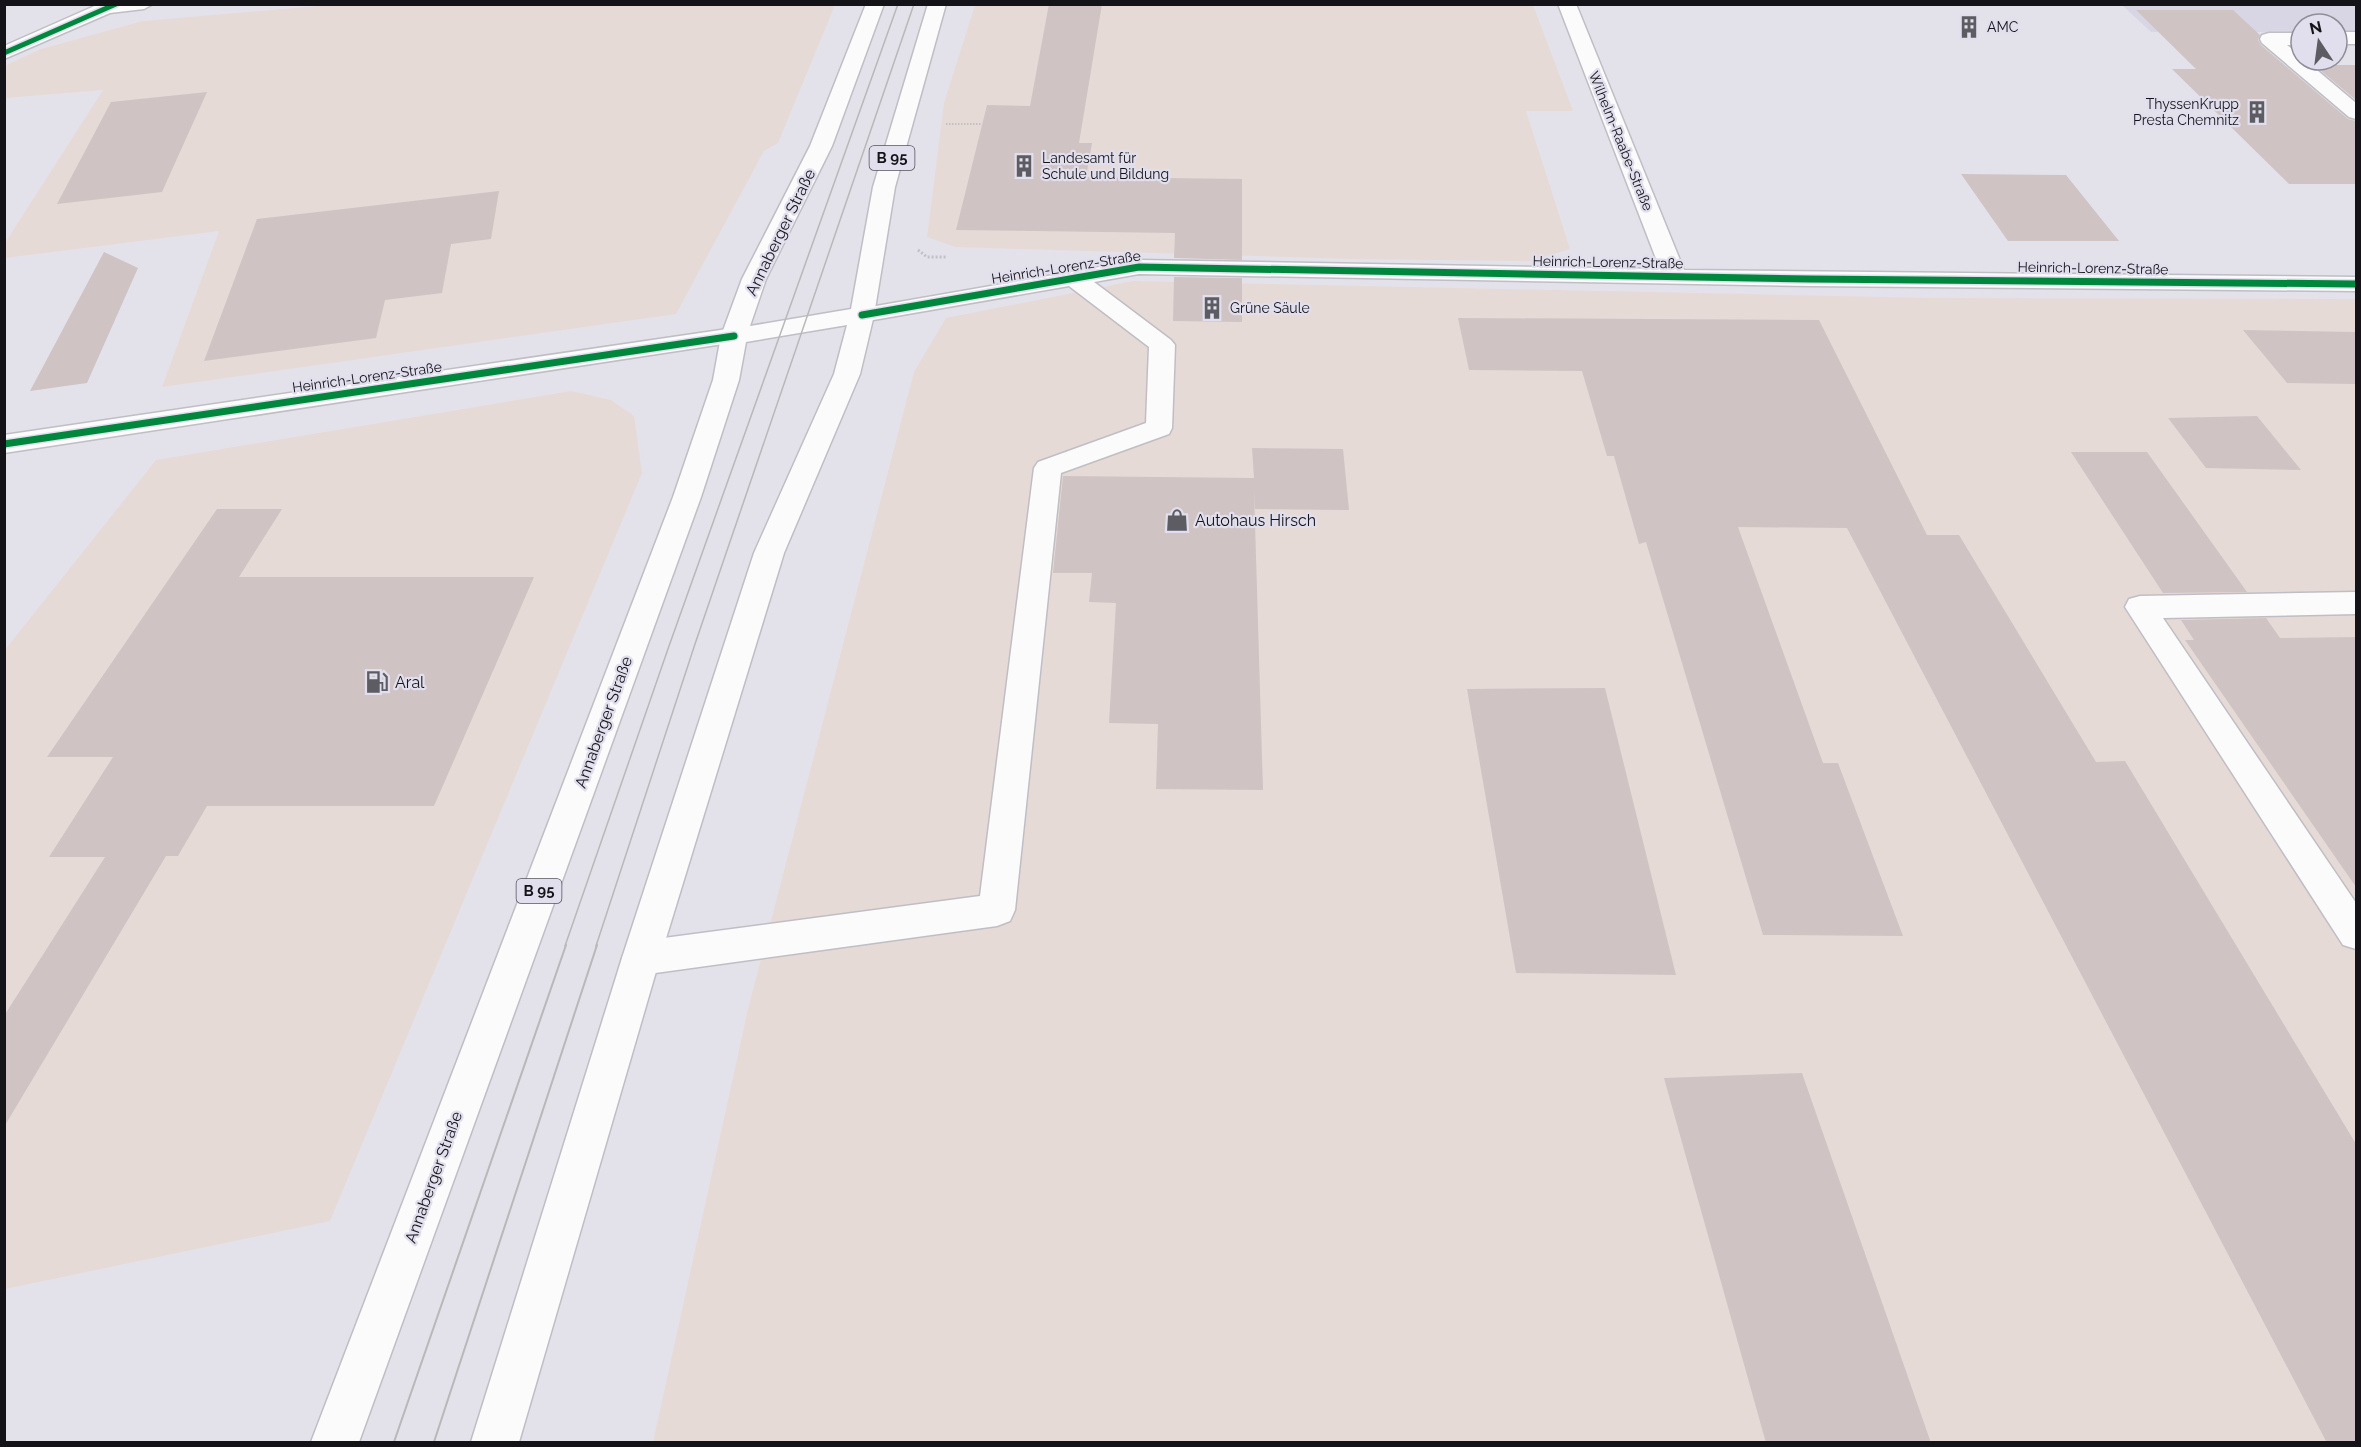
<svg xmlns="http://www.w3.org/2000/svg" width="2361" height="1447" font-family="Raleway,sans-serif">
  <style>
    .commercial { fill: #e6dad6 }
    .built { fill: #d8d6e5 }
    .building { fill: #cfc3c4 }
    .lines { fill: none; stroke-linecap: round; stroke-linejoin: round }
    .minor-casing { stroke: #bfbec4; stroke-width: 3 }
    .major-casing { stroke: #bfbec4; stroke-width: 3 }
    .path-far1 { stroke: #c1c1c4; stroke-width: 2; stroke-dasharray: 1.5 1.5; stroke-linecap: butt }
    .path { stroke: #c1c1c4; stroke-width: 3; stroke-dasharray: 2 2; stroke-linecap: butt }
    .minor { fill: #fbfbfc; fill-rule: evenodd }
    .major { fill: #fbfbfc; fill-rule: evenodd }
    .tram-far1 { stroke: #b8b8b9; stroke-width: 1.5 }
    .tram { stroke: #b8b8b9; stroke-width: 2 }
    .cycleway-far1-casing { stroke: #e1dfed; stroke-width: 8 }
    .cycleway-casing { stroke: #e1dfed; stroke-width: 10 }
    .cycleway-far1 { stroke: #00873e; stroke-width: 5 }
    .cycleway { stroke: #00873e; stroke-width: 7 }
    .labels { text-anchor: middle; stroke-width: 4.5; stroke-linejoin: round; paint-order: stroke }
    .far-poi-label { font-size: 14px; fill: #141418; stroke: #e1dfed; text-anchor: start }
    .far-street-label { font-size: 14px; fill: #141418; stroke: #e1dfed }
    .shield { fill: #e1dfed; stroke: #525158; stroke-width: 1.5 }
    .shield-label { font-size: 15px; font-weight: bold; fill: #141418 }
    .street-label { font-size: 16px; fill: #141418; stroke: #e1dfed }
    .poi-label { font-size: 16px; fill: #141418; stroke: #e1dfed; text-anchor: start }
  </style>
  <rect width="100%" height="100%" fill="#e3e2ea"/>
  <path class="commercial" d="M330,5H835L778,143L764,151L676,314L162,387L219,231L5,258V243L103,90L5,98L4,66L41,49L143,21Z
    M975,5H1533L1573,111H1526L1570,249L1530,261L1351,259L955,247L927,237L944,103Z
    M1133,281L1929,298L2356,299V1442H653L748,1009L914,372L946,318Z
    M571,391L611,400L634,416L642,473L330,1221L5,1289L4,651L156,460Z"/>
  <path class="built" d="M2122,5H2356V32H2337V24H2301V32H2151Z"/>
  <path class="building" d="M1049,4H1102L1079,143H1092L1086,177L1242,179V260L1174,258L1175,233L956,230L987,105L1030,106Z
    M2136,10H2233L2260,35L2258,40L2261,45L2348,119L2356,121V184H2289L2172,69H2196Z
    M2314,65H2356V100Z
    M207,92L162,192L57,204L111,102Z
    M1961,174L2066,175L2119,241H2008Z
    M499,191L491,239L451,244L442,293L385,300L376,338L204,361L257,219Z
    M104,252L138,268L87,383L30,391Z
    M1174,277L1242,278V322L1173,321Z
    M1458,318L1819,320L1927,535H1959L2096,762L2125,761L2356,1144V1443H2327L1847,528L1738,527L1823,763H1838L1903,936L1763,935L1646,542L1639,544L1614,456H1607L1582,371L1469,370Z
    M2243,330L2356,332V384L2287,383Z
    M2257,416L2301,470L2206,468L2168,418Z
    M1252,448L1343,449L1349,510L1255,509L1254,490L1263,790L1156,789L1158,724L1109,723L1116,603L1089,602L1092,573H1053L1063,476L1254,478Z
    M2071,452H2147L2247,592L2163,593Z
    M217,509H282L239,577H534L434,806H207L178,856H166L4,1127V1016L105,857H49L113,757H47Z
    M2266,618L2280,638L2356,637V887L2185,640H2194L2181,620Z
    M1605,688L1676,975L1516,973L1467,689Z
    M1802,1073L1931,1443H1766L1664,1078Z"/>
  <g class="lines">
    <g class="minor-casing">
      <path id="minor" d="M99,4H153L144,9L110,13L4,59V46Z
        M1558,4H1576L1684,270L2356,277V291L1810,286L1139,274L1094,282L1171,340L1175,345L1172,428L1169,434L1061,473L1015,910L1010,921L997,926L641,975L628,970L622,958L628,946L641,941L980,896L1034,468L1038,462L1146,423L1149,347L1069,286L862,322L853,320L850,315L853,310L1139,260L1660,269Z
        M2337,32H2356V44H2337Z
        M2269,33H2301V45H2287L2301,56V60H2305L2356,103V119L2349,117L2262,43L2260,39L2262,35Z
        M734,328L743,331L747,336L743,341L4,453V435Z
        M2356,592V614L2163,618L2356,903V949L2343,945L2125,607L2129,599L2140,596Z"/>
    </g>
    <g class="major-casing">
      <path id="major" d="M866,4H884L832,146L766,279L750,326L851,309L873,187L928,4H946L895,187L874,315L860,374L784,553L660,958L519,1442H471L622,958L754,553L834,374L847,325L746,342L739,380L701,497L359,1442H311L673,497L713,380L721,336L742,279L810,146Z"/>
    </g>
    <path class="path-far1" d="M946,124H982"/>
    <path class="path" d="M918,250L927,257H947"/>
    <use href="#minor" class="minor"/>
    <use href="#major" class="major"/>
    <path class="tram-far1" d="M565,946L669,646L898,4
      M596,946L695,644L914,4"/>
    <path class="tram" d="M394,1442L566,945
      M434,1442L597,945"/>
    <g class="cycleway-far1-casing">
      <path id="cycleway-far1" d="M4,53L116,4"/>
    </g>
    <g class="cycleway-casing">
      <path id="cycleway" d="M862,315L1139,267L1810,279L2356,284
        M4,444L734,336"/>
    </g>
    <use href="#cycleway-far1" class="cycleway-far1"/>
    <use href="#cycleway" class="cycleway"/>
  </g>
  <defs>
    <g id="building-bare" transform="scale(1.8)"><path d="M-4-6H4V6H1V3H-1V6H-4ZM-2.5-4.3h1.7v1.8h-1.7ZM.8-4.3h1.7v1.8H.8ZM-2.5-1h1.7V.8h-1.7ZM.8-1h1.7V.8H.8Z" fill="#5c5c62" stroke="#e1dfed" stroke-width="2.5" paint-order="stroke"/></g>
    <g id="shop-bare" transform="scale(1.8)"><path d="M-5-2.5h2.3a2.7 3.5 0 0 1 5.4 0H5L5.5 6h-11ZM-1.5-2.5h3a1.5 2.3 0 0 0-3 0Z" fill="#5c5c62" stroke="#e1dfed" stroke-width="2.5" paint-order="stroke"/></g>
    <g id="fuel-bare" transform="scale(1.8)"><path d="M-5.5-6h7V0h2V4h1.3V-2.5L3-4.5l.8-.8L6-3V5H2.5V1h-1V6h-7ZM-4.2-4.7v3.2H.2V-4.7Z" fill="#5c5c62" stroke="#e1dfed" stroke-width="2.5" paint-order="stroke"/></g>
  </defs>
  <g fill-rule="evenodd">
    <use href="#building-bare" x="1969" y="27"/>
    <use href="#building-bare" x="2257" y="112"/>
    <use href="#building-bare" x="1024" y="166"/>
    <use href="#building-bare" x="1212" y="308"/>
    <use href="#shop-bare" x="1177" y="520"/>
    <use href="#fuel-bare" x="377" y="682"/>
  </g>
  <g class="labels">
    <g class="far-poi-label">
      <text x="1987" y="32">AMC</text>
      <text x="2239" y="109" text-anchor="end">ThyssenKrupp<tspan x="2239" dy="16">Presta Chemnitz</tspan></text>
      <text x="1042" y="163">Landesamt für<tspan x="1042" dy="16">Schule und Bildung</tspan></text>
      <text x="1230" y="313">Grüne Säule</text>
    </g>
    <g class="far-street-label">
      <text transform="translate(1621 141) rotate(68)" y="5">Wilhelm-Raabe-Straße</text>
      <text transform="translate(1608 262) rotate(1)" y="5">Heinrich-Lorenz-Straße</text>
      <text transform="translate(1066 267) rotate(-9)" y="5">Heinrich-Lorenz-Straße</text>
      <text transform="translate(2093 268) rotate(1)" y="5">Heinrich-Lorenz-Straße</text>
      <text transform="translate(367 377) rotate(-8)" y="5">Heinrich-Lorenz-Straße</text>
    </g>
    <g class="shield">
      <rect x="869.5" y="146" width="45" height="24" rx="4.5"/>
      <rect x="516.5" y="879" width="45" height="24" rx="4.5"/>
    </g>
    <g class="shield-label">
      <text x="892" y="163">B 95</text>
      <text x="539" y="896">B 95</text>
    </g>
    <g class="street-label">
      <text transform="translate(780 232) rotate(-64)" y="6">Annaberger Straße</text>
      <text transform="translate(603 722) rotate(-70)" y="6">Annaberger Straße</text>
      <text transform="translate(433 1177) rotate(-70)" y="6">Annaberger Straße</text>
    </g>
    <g class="poi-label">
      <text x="1195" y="526">Autohaus Hirsch</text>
      <text x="395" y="688">Aral</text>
    </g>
  </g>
  <rect width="2361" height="1447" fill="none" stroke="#141418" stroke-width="12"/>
  <g transform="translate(2319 42) rotate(347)"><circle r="28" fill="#e1dfed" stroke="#8f8e98" stroke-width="1.5"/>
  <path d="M0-4.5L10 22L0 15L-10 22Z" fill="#5c5c62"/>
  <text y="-9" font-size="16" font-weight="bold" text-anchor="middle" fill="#141418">N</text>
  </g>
</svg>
